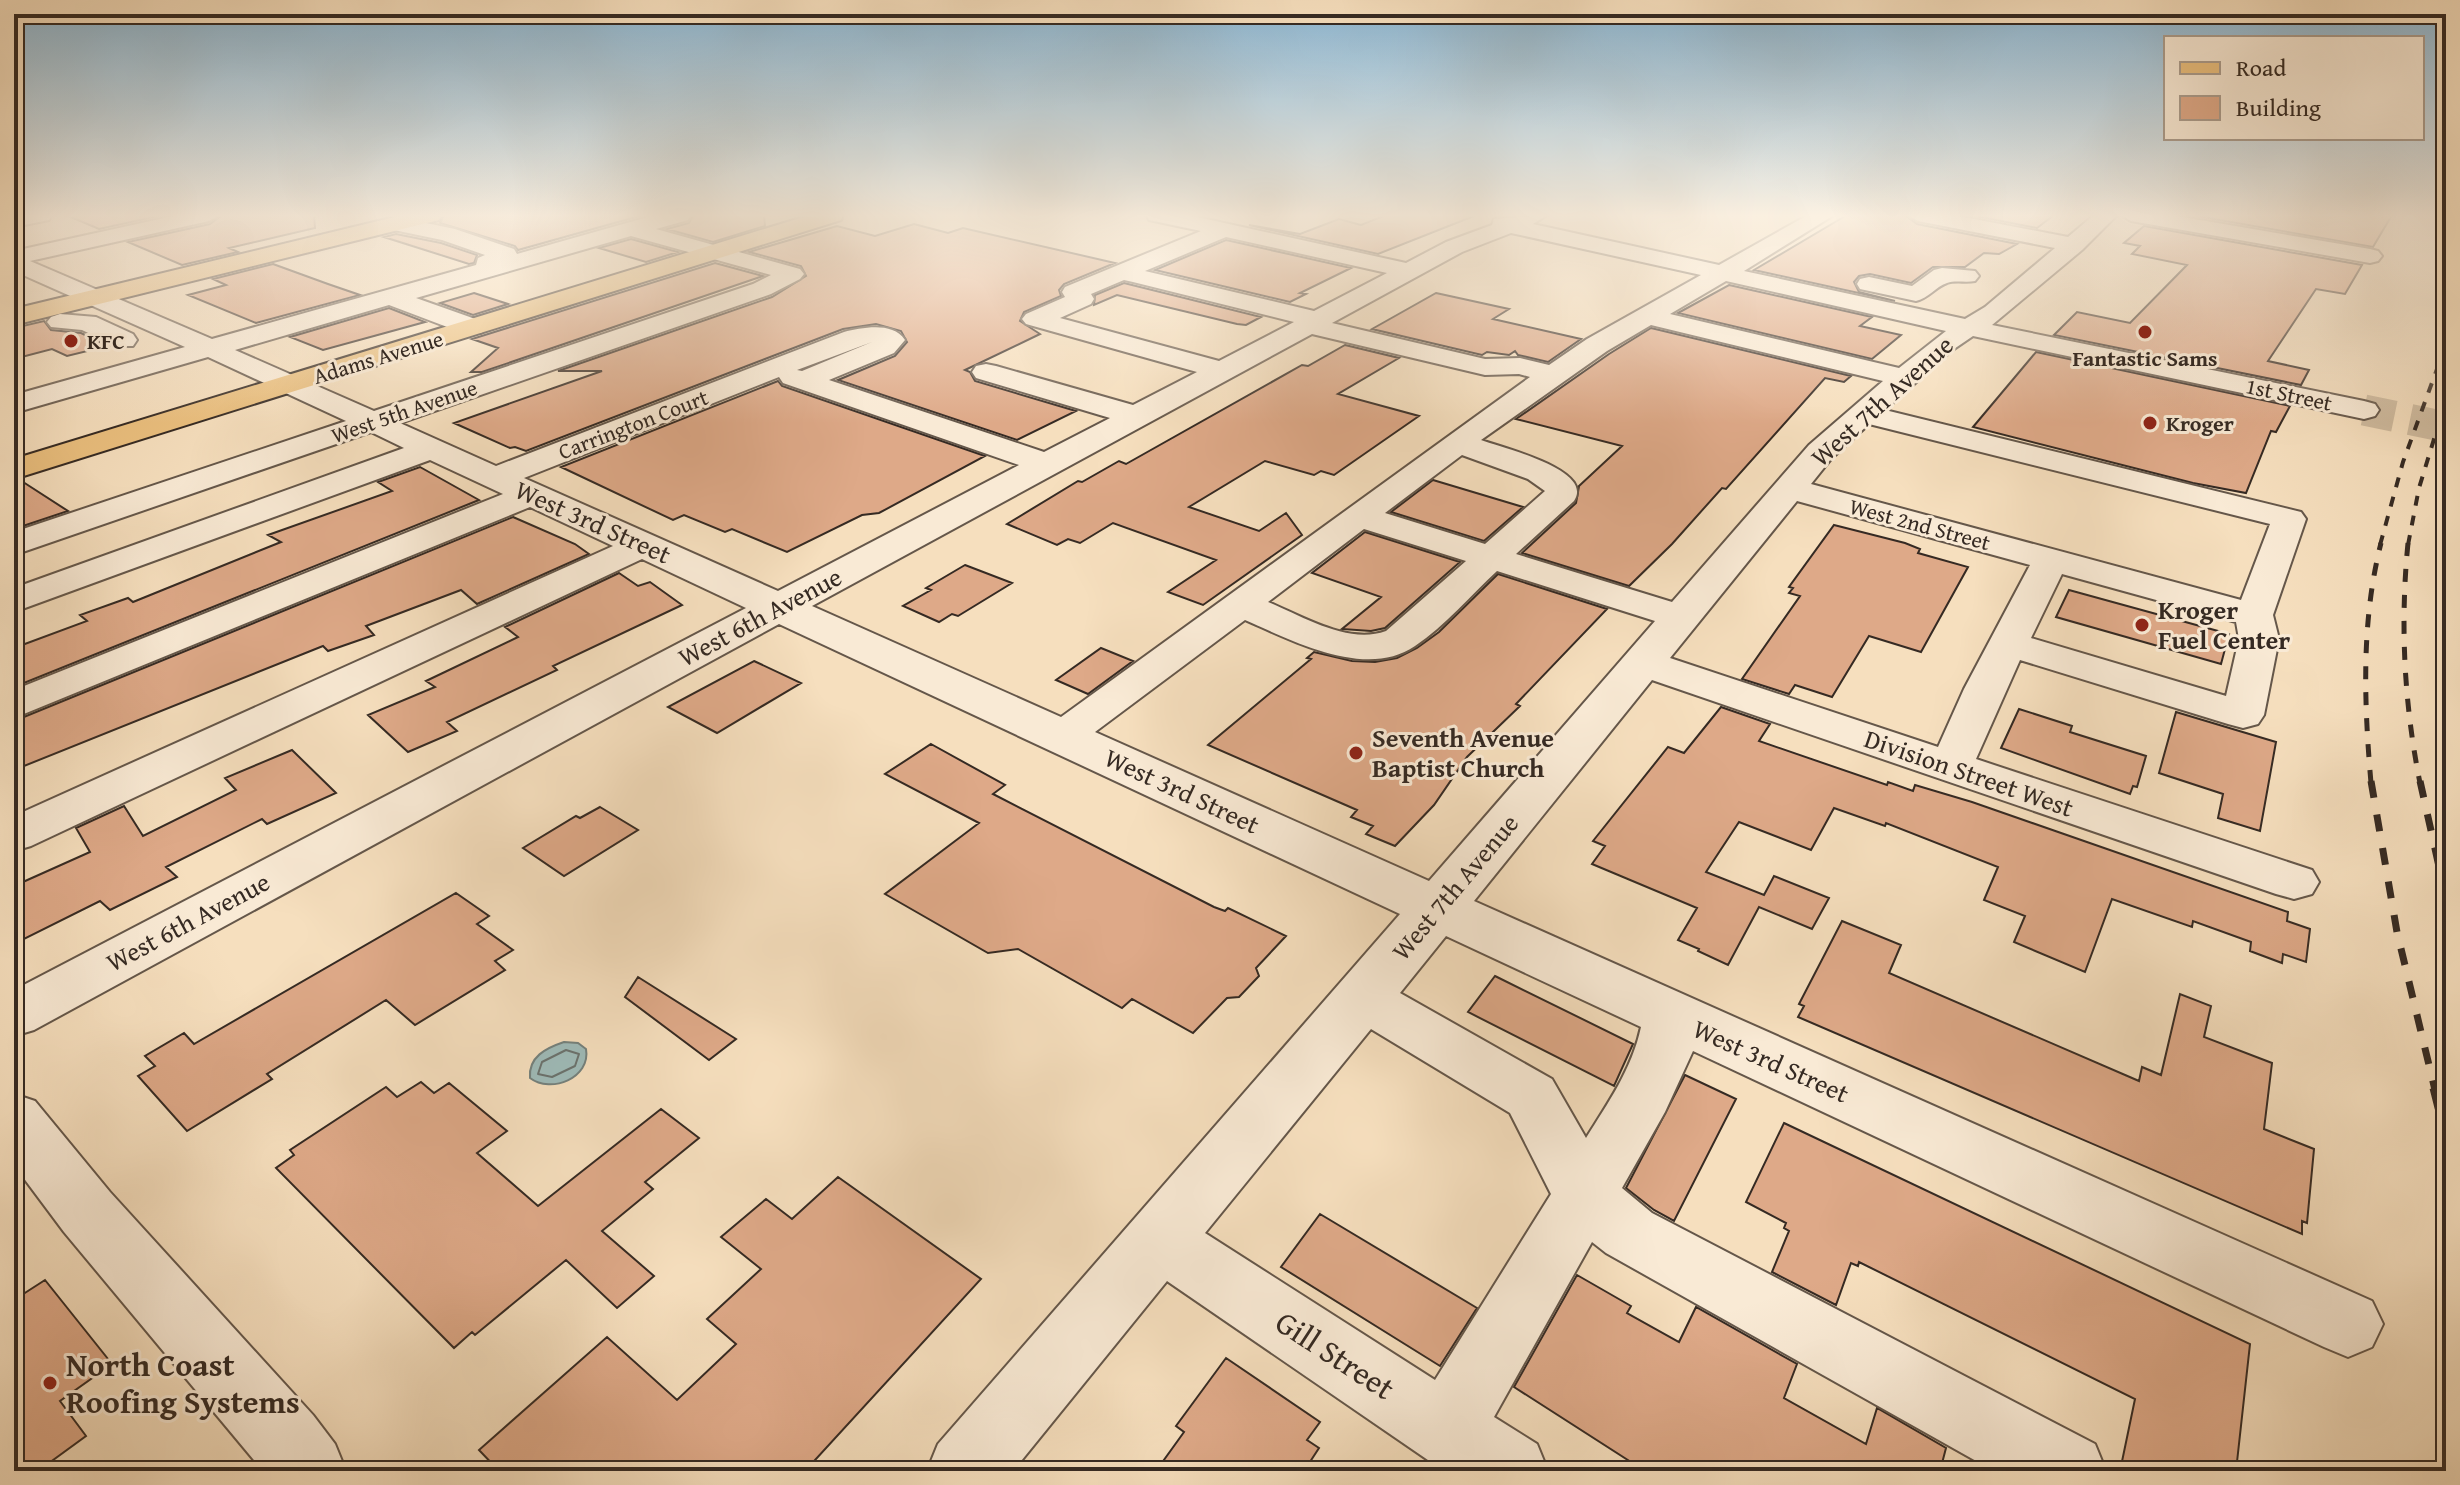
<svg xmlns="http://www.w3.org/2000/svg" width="2460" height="1485" font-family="'Gentium Book Plus',serif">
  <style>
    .water { fill: #9ebbb9; stroke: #74817d; stroke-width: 2 }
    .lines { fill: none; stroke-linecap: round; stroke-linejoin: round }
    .shore { stroke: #6a726e; stroke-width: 2 }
    .building { fill: #dea988; stroke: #352a23; stroke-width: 2 }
    .minor-tunnel { stroke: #cfbb9f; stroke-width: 31; stroke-dasharray: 31 16; stroke-linecap: butt }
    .minor-casing { stroke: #65574a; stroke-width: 4 }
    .major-casing { stroke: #352a23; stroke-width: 4 }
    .minor { fill: #f9ead5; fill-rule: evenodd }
    .major { fill: #ebc07f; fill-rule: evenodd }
    .rail-far4 { stroke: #352a23; stroke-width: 3; stroke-dasharray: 8 8; stroke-linecap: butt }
    .rail-far3 { stroke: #352a23; stroke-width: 4; stroke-dasharray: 10 10; stroke-linecap: butt }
    .rail-far2 { stroke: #352a23; stroke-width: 5; stroke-dasharray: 13 13; stroke-linecap: butt }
    .rail-far1 { stroke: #352a23; stroke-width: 7; stroke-dasharray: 17 17; stroke-linecap: butt }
    .rail { stroke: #352a23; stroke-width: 9; stroke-dasharray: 21 21; stroke-linecap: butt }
    .poi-dot { fill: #8f2418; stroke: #f9ead5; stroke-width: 3 }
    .labels { text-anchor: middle; stroke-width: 6; stroke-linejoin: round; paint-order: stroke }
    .far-poi-label { font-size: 22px; font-weight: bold; fill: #352a23; stroke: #f9ead5; text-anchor: start }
    .far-street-label { font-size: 22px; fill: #352a23; stroke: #f9ead5 }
    .street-label { font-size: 26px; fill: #352a23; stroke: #f9ead5 }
    .poi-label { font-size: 26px; font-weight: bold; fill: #352a23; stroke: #f9ead5; text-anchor: start }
    .near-street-label { font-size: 32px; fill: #352a23; stroke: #f9ead5 }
    .near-poi-label { font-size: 32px; font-weight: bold; fill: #352a23; stroke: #f9ead5; text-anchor: start }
  </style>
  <rect width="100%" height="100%" fill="#f6dfbe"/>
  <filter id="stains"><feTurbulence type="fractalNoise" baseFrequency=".0025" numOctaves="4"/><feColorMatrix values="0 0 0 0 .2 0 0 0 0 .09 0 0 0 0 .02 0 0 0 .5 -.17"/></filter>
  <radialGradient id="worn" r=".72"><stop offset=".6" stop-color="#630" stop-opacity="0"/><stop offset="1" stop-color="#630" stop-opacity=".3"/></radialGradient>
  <path class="water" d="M564,1042L578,1043L586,1049C591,1078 551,1094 530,1078C528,1057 546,1048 564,1042Z"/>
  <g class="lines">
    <path class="shore" d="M566,1050L579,1054L575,1066L552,1077L538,1074L542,1062Z"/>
  </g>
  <path class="building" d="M66,215H163L99,229Z
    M222,215H314L315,228L229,248L238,252L182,265L128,242L210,224Z
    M444,215H643L518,250L515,246L440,223Z
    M693,215H764L765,226L713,242L667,229L689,223Z
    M1386,215L1474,216L1378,254L1249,225L1300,234L1339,219L1361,225Z
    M1847,215H1905L1917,224L2017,244L1999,254L1984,253L1965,267H1933L1911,283L1870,274L1859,276L1854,282L1859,292L1895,301L1754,270Z
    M1971,215H2054L2037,228Z
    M2191,215H2392L2373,247Z
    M914,224L948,233L963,228L1115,263L1064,284L1059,290L1061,296L1024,312L1020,321L1040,334L965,370L970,372L975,381L1076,411L1017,440L838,380L895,356L907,342L901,331L876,324L843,329L526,451L515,447L510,448L454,423L602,371H558L772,297L806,276L801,266L749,252L837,226L875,236Z
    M2144,226L2362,265L2345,294L2316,289L2268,361L2309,370L2301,385L2054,335L2077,312L2130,323L2187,265L2132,254L2140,246L2124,243Z
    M396,234L441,243L477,255L474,263L469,264L384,237Z
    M631,239L678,252L646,262L599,248Z
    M1226,240L1351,268L1300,293L1306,294L1290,302L1155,270Z
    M715,263L763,276L482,372H471L498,348L472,339Z
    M273,264L328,284L360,295L256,323L188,295L226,285L213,279Z
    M1124,283L1132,285L1261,317L1246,325L1237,324L1117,295L1094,305L1095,295Z
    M1729,285L1872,317L1860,326L1901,335L1872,359L1678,313Z
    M474,293L508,304L473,315L440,303Z
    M1436,293L1509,309L1493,319L1581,339L1548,362L1518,355L1515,351L1509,355L1487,352L1482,355L1372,329Z
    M389,308L425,322L323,350L290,337Z
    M44,321L51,330L81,333L108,346L67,356L52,349L14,359V328Z
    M1651,328L1851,376L1844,382L1825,378L1726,489L1722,488L1672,544L1629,586L1522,553L1576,503L1579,486L1622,446L1516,419L1609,354Z
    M1345,345L1399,358L1338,394L1419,416L1334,475L1321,471L1314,475L1265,461L1189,507L1259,531L1286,513L1302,535L1203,605L1168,592L1216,560L1113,523L1080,543L1068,539L1057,545L1007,524L1078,481L1082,482L1119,461L1126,464L1302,365L1308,366Z
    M2036,352L2290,406L2276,432L2271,431L2246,493L2193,483L1973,427Z
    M778,381L782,386L985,456L879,513L862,515L787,552L732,529L725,532L684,515L673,520L561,467Z
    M420,467L479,500L14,687V648L87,621L80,615L128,598L133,602L281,542L268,535L392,491L378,482Z
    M20,480L68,511L14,529V482Z
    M1433,480L1523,507L1484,541L1391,512Z
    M513,517L575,544L589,554L477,604L461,590L366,626L374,635L328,651L323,646L14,770V721Z
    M1834,525L1905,543L1920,549L1918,553L1968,567L1921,652L1869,636L1832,697L1795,685L1789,694L1742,679L1800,596L1789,593L1793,588L1789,587Z
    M1365,532L1460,562L1385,628L1371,631L1342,629L1381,597L1312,573Z
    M965,565L1012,583L958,616L952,614L939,622L903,606L931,590L926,588Z
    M619,573L638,586L650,582L682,605L553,666L557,670L447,722L457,731L408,752L368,715L435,687L426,681L518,637L505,627Z
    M1498,574L1607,609L1516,704L1520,706L1467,757L1434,805L1395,846L1366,834L1373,826L1351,817L1357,810L1208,745L1311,659L1307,658L1314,652L1352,661L1375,662L1397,658L1417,648L1439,632Z
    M2069,590L2229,634L2221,664L2056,617Z
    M1101,648L1133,661L1088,694L1056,680Z
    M754,661L801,683L717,733L668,707Z
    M1721,707L1770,724L1759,741L1887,785L1888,782L1913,791L1915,785L1972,802L2288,912L2287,921L2310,929L2306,962L2283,954L2282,963L2250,951L2251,942L2193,921L2192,927L2112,899L2085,972L2014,942L2025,916L1984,900L1998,867L1886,823L1885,826L1834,808L1811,850L1739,822L1706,872L1764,895L1774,876L1829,898L1812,929L1759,907L1728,965L1698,951L1699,949L1678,940L1697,908L1592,864L1605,846L1593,841L1668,747L1684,753Z
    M2019,709L2072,726L2070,732L2146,756L2137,787L2133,786L2130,794L2001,748Z
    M2176,712L2276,742L2260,831L2218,818L2223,794L2159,773Z
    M931,744L1005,785L993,794L1214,907L1225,911L1228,908L1286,936L1256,968L1259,976L1239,997L1227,998L1193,1033L1132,999L1122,1008L1018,949L988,953L885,894L979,823L885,774Z
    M292,750L336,793L267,824L262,819L166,867L177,877L110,910L100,901L14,944V886L90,852L76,828L124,806L143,836L236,790L225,778Z
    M600,807L638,830L564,876L523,848L576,816L580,818Z
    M456,893L489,916L477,924L513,950L495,961L505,970L415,1025L386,1000L267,1074L272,1079L187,1131L138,1076L155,1066L145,1056L184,1033L194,1044Z
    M1842,921L1901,945L1889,973L2139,1081L2142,1067L2161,1075L2180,994L2211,1006L2204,1037L2272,1063L2264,1129L2314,1149L2307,1223L2302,1221V1234L1798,1017L1804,1006L1799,1004Z
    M1495,976L1633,1044L1614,1086L1468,1012Z
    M638,977L736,1039L709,1060L625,997Z
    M1685,1075L1736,1099L1674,1221L1654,1210L1626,1188Z
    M421,1082L434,1093L449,1083L507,1131L477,1153L538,1206L661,1109L699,1138L645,1182L653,1189L602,1231L654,1276L617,1308L566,1260L475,1335L472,1332L454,1348L276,1168L294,1155L290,1150L386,1087L397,1097Z
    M1784,1123L2250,1344L2236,1471H2120L2135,1399L1859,1262L1858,1266L1851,1263L1836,1305L1772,1272L1789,1231L1784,1228L1786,1223L1746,1202Z
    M838,1177L981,1279L805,1471H499L479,1450L607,1337L677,1400L736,1344L707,1319L761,1269L721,1237L766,1199L792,1219Z
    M1320,1214L1477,1308L1440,1366L1281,1267Z
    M1577,1275L1631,1306L1627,1313L1679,1342L1696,1307L1797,1364L1784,1398L1866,1444L1877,1408L1946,1448L1940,1471H1645L1514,1387Z
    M45,1280L112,1364L60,1401L86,1436L38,1471H14V1300Z
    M1226,1358L1320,1422L1307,1440L1319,1448L1304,1471H1156L1184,1432L1176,1426Z"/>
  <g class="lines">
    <path class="minor-tunnel" d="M2364,410L2446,427"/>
    <g class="minor-casing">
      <path id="minor" d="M14,215H51L49,220L14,227Z
        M178,215H219L209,221L30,261L212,339L476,265L478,258L485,255L442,240L389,229L386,224L397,217L455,229L514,249L517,254L655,215H690L688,220L656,229L800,269L804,274L800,279L771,294L400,423L496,466L844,332C862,328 892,321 905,340L894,353L829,380L1044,452L1110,418L976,378L972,372L976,366L986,364L996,366L1133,405L1197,372L1026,324L1022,319L1026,314L1065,297L1062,292L1065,287L1201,231L1149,220L1147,215H1188L1406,263L1446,242L1492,225L1494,219L1547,215L1533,224L1719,265L1808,215H1834L1744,271L1965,319L1985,307L2055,248L1918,221L1908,215H1953L2068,237L2094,215H2117L2082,250L1992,325L2364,401L2375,404L2379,410L2375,416L2364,419L1973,336L1951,351L1885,410L2301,512L2306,519L2273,615L2279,639L2264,715L2258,724L2243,728L2228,724L2020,660L1976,759L2312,870L2319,882L2312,894L2294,899L2276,894L1652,680L1474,901L2372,1301L2383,1324L2372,1347L2348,1357L2324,1347L1693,1051L1665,1112L1622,1188L1652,1213L2095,1444L2106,1471H1994L1606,1253L1592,1242L1494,1417L1537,1444L1548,1471H1444L1167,1281L1013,1471H927L938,1444L1400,914L779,624L34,1030L14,1036V990L746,608L642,559L31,846L14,851V816L613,546L530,507L14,718V690L503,494L430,460L14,612V588L404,448L371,432L14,555V532L346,421L208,357L14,413V395L185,347L14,271V251ZM1511,233L1701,275L1587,339L1549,365L1520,358L1485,359L1332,323L1462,252ZM631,236L771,275L753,284L374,411L235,350L389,305L463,333H481L485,327L481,321L416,298ZM1226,237L1387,273L1314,311L1145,271ZM1124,280L1133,282L1294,322L1219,361L1060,318L1091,304L1094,299L1091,294ZM1726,281L1937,329L1946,331L1899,368L1670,314ZM1651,325L1883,381L1809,445L1672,602L1516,554L1574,501C1595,470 1503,448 1481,440L1607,351ZM1312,334L1485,375L1519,374L1530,377L1061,717L812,606ZM872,342L802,371L797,370ZM779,377L783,383L1019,465L778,591L524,478ZM1869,424L2270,524L2241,600L1811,484L1831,459ZM1462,455L1528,479L1545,491L1485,544L1385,513ZM1797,501L2030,565L1964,689L1938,747L1670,658ZM1364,529L1466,561L1386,631C1348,645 1302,616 1268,602ZM1497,571L1655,621L1429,881L1095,732L1245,620C1291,640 1366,680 1415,646C1445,626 1471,595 1497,571ZM2062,574L2236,622L2239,639L2226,696L2031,638ZM1446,936L1641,1027C1632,1069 1608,1103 1586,1138L1552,1079L1400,993ZM1371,1029L1510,1113L1551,1194L1435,1380L1205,1233Z
        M2121,215H2171L2370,249L2378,251L2382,256L2378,261L2370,263L2131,221Z
        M1942,268L1975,271L1979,276L1975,281C1966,283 1955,280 1947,283C1935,287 1929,298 1916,301L1860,289L1857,284L1860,279L1869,277L1912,286L1934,270Z
        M60,314L96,317L133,334L137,340L133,346H115L82,330L51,327L47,322L51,317Z
        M14,1094L35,1101L110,1192L313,1415L335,1444L346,1471H263L64,1232L14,1165Z"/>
    </g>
    <g class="major-casing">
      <path id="major" d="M403,215H441L439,220L14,325V309Z
        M810,215H843L841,220L14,479V459Z"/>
    </g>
    <use href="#minor" class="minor"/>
    <use href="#major" class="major"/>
    <path class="rail-far4" d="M2440,360L2446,345"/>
    <path class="rail-far3" d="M2380,545L2403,462L2441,358
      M2408,545L2419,488L2446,400"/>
    <path class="rail-far2" d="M2408,543C2400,624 2404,703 2420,783
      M2371,783C2364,702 2361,622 2381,543"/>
    <path class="rail-far1" d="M2371,781L2397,932L2435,1090
      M2420,781L2446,898"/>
    <path class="rail" d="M2434,1088L2446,1135"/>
  </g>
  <linearGradient id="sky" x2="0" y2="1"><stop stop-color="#8ab7d5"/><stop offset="0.51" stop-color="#fbf1e2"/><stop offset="1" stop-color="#fbf1e2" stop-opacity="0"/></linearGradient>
  <rect width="2460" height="423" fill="url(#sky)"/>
  <g class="poi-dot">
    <circle cx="2145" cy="332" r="8"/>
    <circle cx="71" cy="341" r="8"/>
    <circle cx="2150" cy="423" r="8"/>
    <circle cx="2142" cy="625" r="8"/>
    <circle cx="1356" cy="753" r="8"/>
    <circle cx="50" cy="1383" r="8"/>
  </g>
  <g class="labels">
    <g class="far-poi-label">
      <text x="87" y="349">KFC</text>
      <text x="2145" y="366" text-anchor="middle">Fantastic Sams</text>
      <text x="2166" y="431">Kroger</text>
    </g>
    <g class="far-street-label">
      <text transform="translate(378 357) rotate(-17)" y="8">Adams Avenue</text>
      <text transform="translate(2289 394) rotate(12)" y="8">1st Street</text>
      <text transform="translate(404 411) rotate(-19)" y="8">West 5th Avenue</text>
      <text transform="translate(633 424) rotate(-21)" y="8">Carrington Court</text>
      <text transform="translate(1920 524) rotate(15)" y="8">West 2nd Street</text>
    </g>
    <g class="street-label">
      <text transform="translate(1882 401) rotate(-42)" y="9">West 7th Avenue</text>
      <text transform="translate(593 522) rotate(24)" y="9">West 3rd Street</text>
      <text transform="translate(760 617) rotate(-28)" y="9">West 6th Avenue</text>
      <text transform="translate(1969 773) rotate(19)" y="9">Division Street West</text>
      <text transform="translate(1182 791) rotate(25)" y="9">West 3rd Street</text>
      <text transform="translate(1455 887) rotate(-50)" y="9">West 7th Avenue</text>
      <text transform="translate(188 922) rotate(-28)" y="9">West 6th Avenue</text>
      <text transform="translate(1771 1061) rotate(24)" y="9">West 3rd Street</text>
    </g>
    <g class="poi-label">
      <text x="2158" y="619">Kroger<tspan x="2158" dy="30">Fuel Center</tspan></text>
      <text x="1372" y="747">Seventh Avenue<tspan x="1372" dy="30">Baptist Church</tspan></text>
    </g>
    <g class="near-street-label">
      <text transform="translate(1335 1355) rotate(33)" y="11">Gill Street</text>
    </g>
    <g class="near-poi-label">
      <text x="66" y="1376">North Coast<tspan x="66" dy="37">Roofing Systems</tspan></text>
    </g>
  </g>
  <rect width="2460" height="1485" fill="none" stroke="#f6dfbe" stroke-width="48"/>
  <rect x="16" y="16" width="2428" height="1453" fill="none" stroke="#352a23" stroke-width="4"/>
  <rect x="24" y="24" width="2412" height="1437" fill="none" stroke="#352a23" stroke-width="2"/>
  <rect x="2164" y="36" width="260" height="104" fill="#f9ead5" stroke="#ab9d8e" stroke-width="2"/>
  <rect x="2180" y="62" width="40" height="12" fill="#ebc07f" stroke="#ab9d8e" stroke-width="2"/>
  <text x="2236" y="76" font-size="24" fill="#352a23">Road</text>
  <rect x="2180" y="96" width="40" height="24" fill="#dea988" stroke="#ab9d8e" stroke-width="2"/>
  <text x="2236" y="116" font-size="24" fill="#352a23">Building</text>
  <rect width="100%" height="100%" filter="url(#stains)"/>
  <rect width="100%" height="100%" fill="url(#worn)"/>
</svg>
